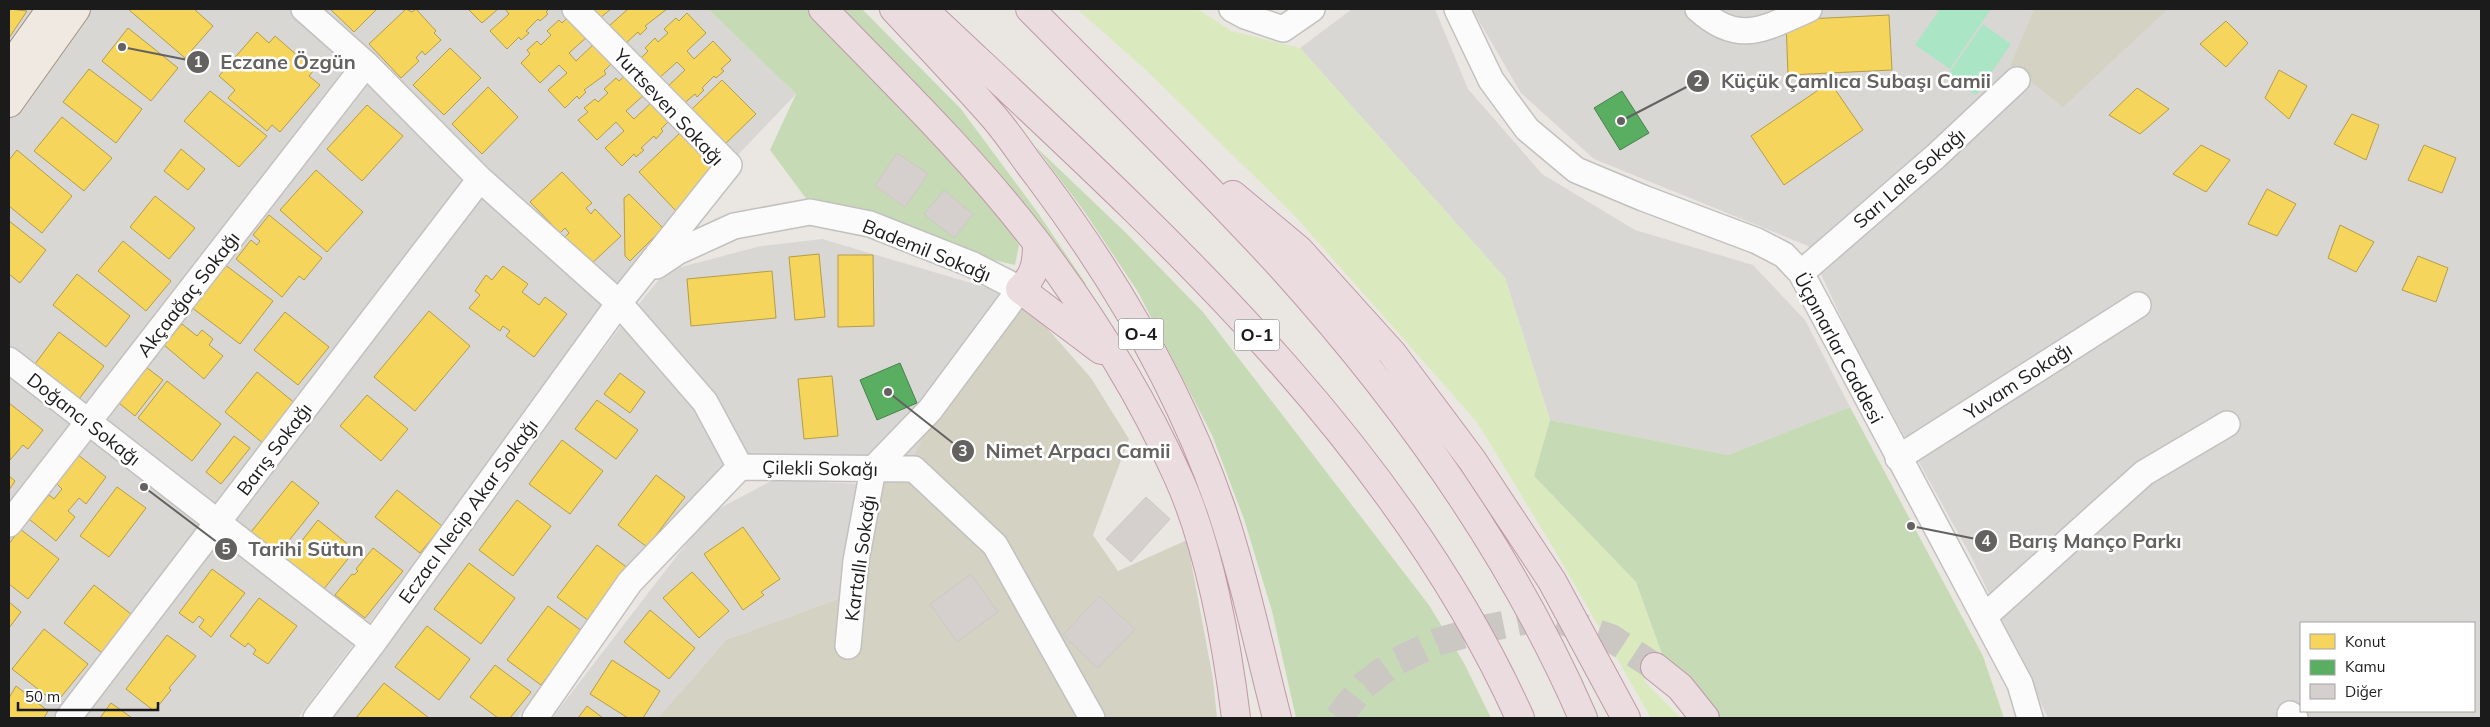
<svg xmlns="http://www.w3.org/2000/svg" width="2490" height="727" font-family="Mulish,sans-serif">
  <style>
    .residential { fill: #d9d7d4; fill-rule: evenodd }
    .construction { fill: #d4d2c3 }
    .grass { fill: #daeabe }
    .forest { fill: #c6dbb5 }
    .pitch { fill: #aae5c6 }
    .homes { fill: #f6d55c; stroke: #b49d48 }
    .public { fill: #5aae61; stroke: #47824c }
    .building { fill: #d5d0cd; stroke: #cdc8c4 }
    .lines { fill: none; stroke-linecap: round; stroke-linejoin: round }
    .highway-tunnel { stroke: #cbc8c4; stroke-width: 28; stroke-dasharray: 28 14; stroke-linecap: butt }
    .minor-casing { stroke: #c2c1bf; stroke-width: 28 }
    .major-casing { stroke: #a09280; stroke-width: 30 }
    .highway-casing { stroke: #c198a7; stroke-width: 30 }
    .minor { stroke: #fcfbfb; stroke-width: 25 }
    .major { stroke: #f0e9e2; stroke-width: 28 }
    .highway { stroke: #eadcdf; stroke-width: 28 }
    .labels { text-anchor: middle; stroke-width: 5; stroke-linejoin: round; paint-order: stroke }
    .shield { fill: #fff; stroke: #5f5f5f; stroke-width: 1 }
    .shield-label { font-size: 18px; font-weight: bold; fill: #1b1b1b }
    .street-label { font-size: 19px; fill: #1b1b1b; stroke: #fff }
    .leader { fill: none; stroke: #636261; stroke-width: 2 }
    .callout-dot { fill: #636261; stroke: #fff; stroke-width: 2 }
    .mark-label { font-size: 15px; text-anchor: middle; font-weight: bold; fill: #fff }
    .callout-label { font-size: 20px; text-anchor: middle; font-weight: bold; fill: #636261; stroke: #fff; stroke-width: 5; stroke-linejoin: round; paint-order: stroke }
  </style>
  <rect width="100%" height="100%" fill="#eae7e2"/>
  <path class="residential" d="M9,9H49L9,66Z
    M89,9H708L796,94L677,219L648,252L298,718H9V114Z
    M1352,9H1435L1468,89L1542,174L1635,230L1753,265L1805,320L1850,407L1728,455L1550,420L1505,278L1300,48Z
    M1472,9H2034L2010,65L2160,9H2481V718H2048L1973,560L1853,343L1808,246L1594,159L1521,93ZM2301,623H2474V711H2301Z
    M822,239L1005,293L914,456L898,451L890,460L714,482L682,509L517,718H326L624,322L666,271L761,246Z
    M773,480L884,485L857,592L726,640L658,718H552L709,514Z"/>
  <path class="construction" d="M2034,9H2168L2063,107L2010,65Z
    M1025,303L1091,378L1129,439L1093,535L1118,571L1187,540L1213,679L1217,718H658L726,640L857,592L890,460L898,451L914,456L926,431Z"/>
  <path class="grass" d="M1077,9H1198L1232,31L1300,48L1505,278L1550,420L1534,476L1636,582L1663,657L1644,681L1681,718H1651L1557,554L1477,422L1294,215L1146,70Z"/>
  <path class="forest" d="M708,9H809L983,192L1019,245L1015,265L822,220L770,150L796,94Z
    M839,9H862L961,109L1038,213L1086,284L1083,292Z
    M1035,146L1125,232L1203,312L1429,605L1464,663L1491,718H1296L1272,611L1244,519L1212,435L1138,292L1084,211Z
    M1850,407L1983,656L2004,718H1719L1663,657L1636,582L1534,476L1550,420L1728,455Z"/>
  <path class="pitch" d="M1940,9H1991L1950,69L1915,45Z
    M1983,24L2011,44L1976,95L1947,76Z"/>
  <path class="homes" d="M9,9L27,11L9,38Z
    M128,9H194L213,26L185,58Z
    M330,9H377L354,32Z
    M406,9L412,12L416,9L436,31L434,33L441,40L425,55L422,51L416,58L419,61L401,78L369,44Z
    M468,9H498L482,23Z
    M505,9H549L546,12L548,14L540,21L538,19L526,31L529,33L521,40L519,37L507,49L490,31L509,14Z
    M591,9H611L600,18Z
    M628,9H667L645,26L647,28L640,35L638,32L625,44L609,26Z
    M687,13L706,33L687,51L694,59L713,41L731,60L721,69L724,71L716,78L714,76L702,88L704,90L697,97L695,94L682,105L666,88L685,70L677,62L657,80L639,60L648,51L645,48L655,38L658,42L668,33L664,29L676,18L679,21Z
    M1889,15L1892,70L1788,75L1786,20Z
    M569,16L588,36L569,53L576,61L595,43L613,62L604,71L606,74L584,90L586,92L579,99L577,96L565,108L548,90L567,73L559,65L540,83L521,63L530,54L527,50L537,41L541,45L551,35L547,31L559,20L562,23Z
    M2226,21L2248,43L2226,67L2200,44Z
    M128,28L178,68L151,101L102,61Z
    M257,32L269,43L275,36L314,70L309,76L320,85L280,132L272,125L267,131L228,98L235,90L219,76Z
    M450,48L481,78L444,115L413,85Z
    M89,69L142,109L116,143L63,102Z
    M2279,70L2307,86L2289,119L2265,98Z
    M627,74L645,94L626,111L634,119L653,101L670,120L661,129L663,131L656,139L654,136L641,148L644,150L636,157L634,154L622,166L605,148L624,131L616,122L597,140L578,120L588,112L584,108L595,99L598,102L608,93L604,89L616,78L619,81Z
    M722,80L756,114L723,146L689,112Z
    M1830,82L1863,130L1784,185L1751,136Z
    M488,87L518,117L482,154L452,124Z
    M2137,88L2169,109L2140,134L2109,115Z
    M210,91L267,136L239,167L184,121Z
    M367,105L403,136L362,181L327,149Z
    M2352,114L2379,125L2366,160L2334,144Z
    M62,117L112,158L84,191L34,151Z
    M681,132L719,172L677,212L639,172Z
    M2201,145L2230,160L2206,192L2173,174Z
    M2424,145L2456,158L2442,193L2408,180Z
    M181,149L205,169L188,190L164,171Z
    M17,150L72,196L42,233L9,206V160Z
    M316,170L363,212L327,252L280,210Z
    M562,172L592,203L586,208L591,214L595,209L621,236L590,265L564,238L569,233L565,228L560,233L530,202Z
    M2267,189L2296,204L2277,236L2248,224Z
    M629,194L663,228L630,261L625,256L624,198Z
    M155,196L195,228L169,259L130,227Z
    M269,215L322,258L304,280L299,276L282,297L236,259L251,240L257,245L260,241L253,235Z
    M9,221L46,250L20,283L9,274Z
    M2340,225L2374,242L2356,272L2328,258Z
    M123,241L171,281L146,311L98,271Z
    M819,254L825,317L795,320L789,257Z
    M838,255H873L874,326L838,327Z
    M2418,256L2448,268L2436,302L2402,290Z
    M224,264L273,301L240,344L191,307Z
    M503,266L528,284L522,292L539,305L545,297L567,314L534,357L506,336L510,331L503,326L500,331L469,308L480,295L475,291L486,275L492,280Z
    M772,271L776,318L691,326L687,279Z
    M77,274L130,316L106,347L53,305Z
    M429,311L470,346L415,411L374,377Z
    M285,312L329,347L298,385L254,350Z
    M182,324L197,336L202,330L213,339L209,345L223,356L204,379L164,345Z
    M59,332L104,366L79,399L35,364Z
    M142,364L163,380L135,416L114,399Z
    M257,372L302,409L270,449L225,412Z
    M620,373L645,392L630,413L604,394Z
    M832,376L838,436L804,439L798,379Z
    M167,381L221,424L192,461L138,418Z
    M367,395L408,429L381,461L340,426Z
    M597,400L638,430L616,459L575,429Z
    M9,403L43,430L28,449L23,445L10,460Z
    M234,436L250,448L221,484L206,472Z
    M562,440L603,471L570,514L529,484Z
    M77,454L106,477L86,504L79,498L68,511L75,517L56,541L29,519L49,495L54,499L62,489L55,482Z
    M656,475L685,497L647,547L618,525Z
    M9,476L15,481L9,490Z
    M292,481L319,503L279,553L251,532Z
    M117,487L146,508L109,557L80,536Z
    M397,490L442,526L420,553L375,517Z
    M517,500L551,526L513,576L479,550Z
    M318,520L355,550L323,590L286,561Z
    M743,527L780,579L761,592L764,595L743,610L704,554Z
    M20,529L59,559L28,599L9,584V544Z
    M597,545L629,569L589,621L557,597Z
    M373,548L403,571L365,618L335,595L352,574L354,575L358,571L356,569Z
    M469,563L515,598L481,644L434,609Z
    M212,569L245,593L211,637L199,627L204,620L199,616L193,623L179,613Z
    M692,572L729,611L699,638L663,598Z
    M94,585L136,618L106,656L64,623Z
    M259,598L297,626L268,664L253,654L256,650L248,643L245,647L230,636Z
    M9,602L21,612L9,628Z
    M548,606L582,631L541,685L507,660Z
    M650,610L695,648L669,679L624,642Z
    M427,626L470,659L439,700L395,667Z
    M44,629L88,664L56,703L12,669Z
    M167,635L196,656L169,688L171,690L154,711L126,689Z
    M612,660L660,691L643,718H628L590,694Z
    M495,665L531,692L510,718H498L470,697Z
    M384,683L429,718H356Z
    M16,686L48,711L44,718H9V698Z
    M111,703L132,718H100Z
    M587,706L603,718H578Z"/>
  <path class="public" d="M1622,91L1649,133L1620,150L1594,108Z
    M900,363L917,403L877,420L860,380Z"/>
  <path class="building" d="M897,153L928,174L905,207L875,186Z
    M944,190L973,214L954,238L924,214Z
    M1146,497L1170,519L1131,562L1106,539Z
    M971,574L998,612L957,642L930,604Z
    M1099,596L1135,629L1098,668L1063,635Z"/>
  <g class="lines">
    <path class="highway-tunnel" d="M1338,718L1364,685L1395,662L1437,642L1483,629L1548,616L1611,638L1655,667"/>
    <g class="minor-casing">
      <path id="minor" d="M304,9L366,64L480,179L619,303L705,402L740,467
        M1232,9L1245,16L1283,29L1312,9
        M1457,9L1491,80L1527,129L1576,170L1643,198L1757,241L1784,255L1801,273L2020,684L2030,718
        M1698,9C1739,46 1764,29 1809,9
        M656,266L677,252L734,226L810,212L870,224L971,264L1020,289L930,410L873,469
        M1801,273L1936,156L2017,80
        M9,360L373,643
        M1898,458L2138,305
        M9,524L366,64
        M1985,616L2144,473L2227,424
        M848,646L856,561L873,469
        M2290,714L2295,718
        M68,718L480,179
        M316,718L373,643L619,303L729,165L575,9
        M535,718L630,582L740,467L914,469L995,545L1092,718"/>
    </g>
    <g class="major-casing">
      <path id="major" d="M9,68L51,9
        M9,103L76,9"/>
    </g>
    <g class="highway-casing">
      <path id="highway" d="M823,9C897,85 973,159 1037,243C1091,315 1141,394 1178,477C1209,545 1227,644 1236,718
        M894,9C927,44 960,79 992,115C1009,134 1023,157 1039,177C1114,277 1180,389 1221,508C1244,577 1259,648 1277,718
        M923,9C1146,219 1392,433 1520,718
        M1030,9C1114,94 1200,178 1281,266C1402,400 1511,552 1583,718
        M1233,195L1299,250L1392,353L1472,460L1552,581L1626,718
        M1037,243C1037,263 1035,276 1020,289L1101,350
        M1655,667L1680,687L1705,718"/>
    </g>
    <use href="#minor" class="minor"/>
    <use href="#major" class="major"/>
    <use href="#highway" class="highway"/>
  </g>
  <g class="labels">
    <g class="shield">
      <rect x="1118.5" y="318.5" width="45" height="31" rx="4"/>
      <rect x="1234.5" y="319.5" width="45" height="31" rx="4"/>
    </g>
    <g class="shield-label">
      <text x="1141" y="340">O-4</text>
      <text x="1257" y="341">O-1</text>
    </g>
    <g class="street-label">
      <text transform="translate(669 107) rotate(47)" y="7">Yurtseven Sokağı</text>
      <text transform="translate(1909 178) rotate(-41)" y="7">Sarı Lale Sokağı</text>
      <text transform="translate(927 250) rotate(22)" y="7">Bademil Sokağı</text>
      <text transform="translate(188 294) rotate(-52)" y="7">Akçaağaç Sokağı</text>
      <text transform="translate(1839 348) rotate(62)" y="7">Üçpınarlar Caddesi</text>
      <text transform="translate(2018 381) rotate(-33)" y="7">Yuvam Sokağı</text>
      <text transform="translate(84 419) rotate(38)" y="7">Doğancı Sokağı</text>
      <text transform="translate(274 449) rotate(-53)" y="7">Barış Sokağı</text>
      <text transform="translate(820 468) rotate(1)" y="7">Çilekli Sokağı</text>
      <text transform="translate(468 511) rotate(-54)" y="7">Eczacı Necip Akar Sokağı</text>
      <text transform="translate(860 558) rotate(-82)" y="7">Kartallı Sokağı</text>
    </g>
  </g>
  <path class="leader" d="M122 47L198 62M1621 121L1698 81M888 392L963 451M1911 526L1986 541M144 487L226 549"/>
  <g class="callout-dot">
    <circle cx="122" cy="47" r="5"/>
    <circle cx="1621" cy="121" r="5"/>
    <circle cx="888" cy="392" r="5"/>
    <circle cx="1911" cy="526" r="5"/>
    <circle cx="144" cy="487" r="5"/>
    <circle cx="198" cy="62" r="12"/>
    <circle cx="1698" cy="81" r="12"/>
    <circle cx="963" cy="451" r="12"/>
    <circle cx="1986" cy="541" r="12"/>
    <circle cx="226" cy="549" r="12"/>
  </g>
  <g class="mark-label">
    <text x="198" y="67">1</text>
    <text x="1698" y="86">2</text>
    <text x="963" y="456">3</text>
    <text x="1986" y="546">4</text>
    <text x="226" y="554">5</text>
  </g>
  <g class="callout-label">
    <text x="288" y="69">Eczane Özgün</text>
    <text x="1856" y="88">Küçük Çamlıca Subaşı Camii</text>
    <text x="1078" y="458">Nimet Arpacı Camii</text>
    <text x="2095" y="548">Barış Manço Parkı</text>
    <text x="306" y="556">Tarihi Sütun</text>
  </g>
  <rect width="2490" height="727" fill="none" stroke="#1b1b1b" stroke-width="20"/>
  <rect x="2300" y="622" width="175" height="90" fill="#ffffff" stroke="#a4a4a4"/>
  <rect x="2310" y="634" width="25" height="15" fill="#f6d55c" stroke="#a4a4a4"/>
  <text x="2345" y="647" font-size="15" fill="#1b1b1b">Konut</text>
  <rect x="2310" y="660" width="25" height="15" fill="#5aae61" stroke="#a4a4a4"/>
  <text x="2345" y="672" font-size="15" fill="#1b1b1b">Kamu</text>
  <rect x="2310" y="684" width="25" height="15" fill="#d5d0cd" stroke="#a4a4a4"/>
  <text x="2345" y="697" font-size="15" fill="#1b1b1b">Diğer</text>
  <path d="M18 702v8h140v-8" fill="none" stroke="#1b1b1b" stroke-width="2.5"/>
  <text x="25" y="702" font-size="15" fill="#1b1b1b" stroke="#ffffff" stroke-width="4" paint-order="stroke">50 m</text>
</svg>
